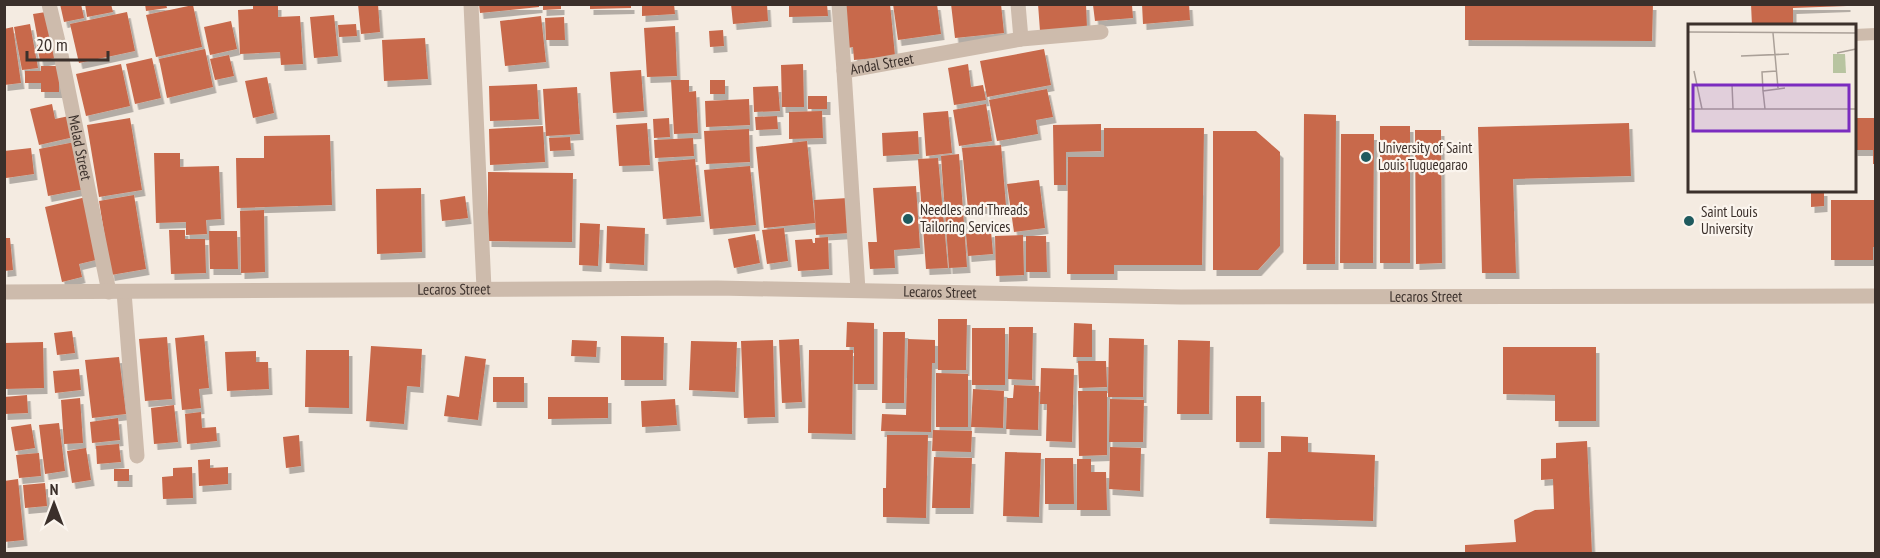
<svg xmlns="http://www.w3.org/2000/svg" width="1880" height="558" font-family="'PT Sans Narrow',sans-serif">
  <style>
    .building { fill: #c8694b; filter: url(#shadow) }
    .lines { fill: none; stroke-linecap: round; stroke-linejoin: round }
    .service { stroke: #cdbbac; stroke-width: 12 }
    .minor { stroke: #cdbbac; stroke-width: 15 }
    .tertiary { stroke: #cdbbac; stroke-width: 15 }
    .poi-dot { fill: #1f5a5e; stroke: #fbf5ee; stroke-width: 2 }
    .labels { text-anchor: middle; stroke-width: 4.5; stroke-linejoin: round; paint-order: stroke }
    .street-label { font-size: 15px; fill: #3b302b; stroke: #fbf5ee }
    .poi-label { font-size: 15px; fill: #3b302b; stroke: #fbf5ee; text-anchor: start }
    .inset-road { fill: none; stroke: #aaa098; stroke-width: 1.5 }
    .view { fill: #7b2cbf; fill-opacity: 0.15; stroke: #7b2cbf; stroke-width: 3 }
    .inset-edge { fill: none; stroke: #3b302b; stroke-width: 3 }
  </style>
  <defs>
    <filter id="shadow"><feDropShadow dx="3.5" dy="6" stdDeviation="0" flood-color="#0004"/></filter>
  </defs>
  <rect width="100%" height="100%" fill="#f4ebe1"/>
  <path class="building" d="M60,4H81L84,18L64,22Z
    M85,4H111L113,12L87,17Z
    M145,4H166L167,8L146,11Z
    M253,4H278V17L300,16L303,64L281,65L280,52L240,54L238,10L253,9Z
    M358,4H378L380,32L361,34Z
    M479,4H539V7L480,13Z
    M543,4H561V9L543,10Z
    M590,4H631V8L590,9Z
    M642,4H674L675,14L642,16Z
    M731,4H767L768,21L733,24Z
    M789,4H827L828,16L789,17Z
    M844,4H890L895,56L854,60L853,47L848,48Z
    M893,4H937L941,34L898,40Z
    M951,4H1001L1004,33L955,38Z
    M1038,4H1086L1087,28L1040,31Z
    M1142,4H1189L1190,20L1143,24Z
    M1465,4H1653L1652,41L1465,40Z
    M1751,4H1847V6L1793,8V26H1752Z
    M193,5L202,47L156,57L146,15Z
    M1093,5H1132L1133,18L1095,21Z
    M46,12L51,38L38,41L33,14Z
    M127,12L135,51L79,63L70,24Z
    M334,15L338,56L314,58L310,17Z
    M541,16L546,62L505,66L500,21Z
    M564,17L565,40H546L545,18Z
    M231,21L237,49L210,55L204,27Z
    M30,24L38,68L22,70L14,27Z
    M356,24L357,36L339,37L338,25Z
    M675,26L677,76L647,77L644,28Z
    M13,27L21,83L4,85V29Z
    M723,30L724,46L710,47L709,31Z
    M425,38L428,79L384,81L382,40Z
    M52,42L55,58L40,61L37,45Z
    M205,49L213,87L167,98L159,59Z
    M1044,49L1051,85L987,97L980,61Z
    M229,55L234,76L215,80L210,59Z
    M152,58L161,98L135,104L126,64Z
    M121,64L130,106L86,116L76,74Z
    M803,64L804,107H782L781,65Z
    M968,64L971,87L983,85L986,100L954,105L948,68Z
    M41,66H59V92H41V83H25V71H41Z
    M641,70L644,111L613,113L610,72Z
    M267,77L274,113L253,118L245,81Z
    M671,80H689V92L696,91L698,133L674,134Z
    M710,80H725V94H710Z
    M537,84L539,119L490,121L489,86Z
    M778,86L780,111L754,112L753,87Z
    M577,87L580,134L546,136L543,89Z
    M1047,89L1053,117L1036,120L1038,134L997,141L989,100Z
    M808,96H827V109H808Z
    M749,99L750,125L706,127L705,101Z
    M52,104L55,119L69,116L74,137L39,145L30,109Z
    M986,104L992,141L959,146L953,110Z
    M822,111L823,138L789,139V112Z
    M948,111L952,153L926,156L923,113Z
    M1304,114L1336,115L1335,264H1303Z
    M777,116L778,129L756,130L755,117Z
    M130,118L142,190L99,197L87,125Z
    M669,118L670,137L654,138L653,119Z
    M1854,118H1876V164H1873V150H1854Z
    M647,123L650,165L619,166L616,125Z
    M1629,123L1631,176L1513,179L1516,273H1482L1478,127Z
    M1101,124V151L1066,152V185H1054L1053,125Z
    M543,126L545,162L490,165L489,129Z
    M1380,126H1410V263H1380Z
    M1104,128H1204L1202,265H1114V274H1067L1068,157H1104Z
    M749,129L750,162L706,164L704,131Z
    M1415,130H1441L1442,263L1416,264Z
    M918,131L919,154L883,156L882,133Z
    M1213,131H1256L1280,152V246L1258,270H1213Z
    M1341,134H1374L1373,263H1340Z
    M330,135L332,205L237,208L236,158H264V136Z
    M570,137L571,150L550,151L549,138Z
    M693,138L694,156L655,158L654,140Z
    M807,141L815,223L764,228L756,147Z
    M75,142L85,189L48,196L39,149Z
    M1001,145L1006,206L968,209L962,148Z
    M31,148L34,174L6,178L4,151Z
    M154,153H180V167L219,166L221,219L206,220L207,234L186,235V222L156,223Z
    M959,154L967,267L949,268L941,156Z
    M938,158L948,268L926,269L918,159Z
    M695,159L701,216L663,219L658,162Z
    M750,166L756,225L710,229L704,170Z
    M488,172L573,173L572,242L488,241Z
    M1039,180L1045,228L1014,232L1007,184Z
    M916,186L920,248L894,250L895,268L870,269L868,242H877L873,188Z
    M421,188L422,252L377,254L376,189Z
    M1811,190H1824V206L1811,207Z
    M134,195L146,269L111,275L99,201Z
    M465,196L468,218L442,221L440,200Z
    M86,197L100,259L79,264L82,277L62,282L45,207Z
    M848,198L850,233L816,235L814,200Z
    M1831,200H1876V247H1873V260H1831Z
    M264,210L265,272L241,273L240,211Z
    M580,223L600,224L598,266L579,265Z
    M607,226L645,228L644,265L606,263Z
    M784,228L788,261L767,264L762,230Z
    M169,230H185V239H205L206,273L171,274Z
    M209,231H237L238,269H210Z
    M991,231L993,254L968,256L966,234Z
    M755,234L760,263L734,268L728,239Z
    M1023,235L1024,275L996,276L995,236Z
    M1026,236H1046L1047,272H1026Z
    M828,237L829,269L798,271L795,240L812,239L813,243H815V238Z
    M4,238H10L13,270L4,271Z
    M938,319H967L966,370H938Z
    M847,322L874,323V384H854V347H846Z
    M1074,323L1092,324V357H1073Z
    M1009,327H1033L1032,380L1008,379Z
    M972,328H1005V385H972Z
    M72,331L75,353L57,355L54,333Z
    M883,332H905L904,403H882Z
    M204,335L209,388L199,389L201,408L182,410L175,338Z
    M621,336L664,337L663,380H621Z
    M167,337L172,399L145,401L139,339Z
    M1109,338L1144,339L1143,397H1108Z
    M799,339L802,402L782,403L779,340Z
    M908,339L935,340V363H932L931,432L881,431L882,414L906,415Z
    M572,340L597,341L596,357L571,356Z
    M773,340L775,417L744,418L741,341Z
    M1178,340L1210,341L1209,414H1177Z
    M691,341L737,342L735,392L689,390Z
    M43,342L44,388L4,389V343Z
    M371,346L422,349L420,387L407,386L404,424L366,421Z
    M1503,347H1596V421H1555V395L1503,394Z
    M306,350H349V408L305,407Z
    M809,350H853L852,434L808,433Z
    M256,351V362H268L269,389L227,391L225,352Z
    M465,356L486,359L478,420L444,416L447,395L459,397Z
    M119,357L126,414L92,418L85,360Z
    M1078,361H1106L1107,387L1079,388Z
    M1041,368L1074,369L1072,442L1046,441L1047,404H1040Z
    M79,369L81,390L55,393L53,371Z
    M936,373L968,374V427H936Z
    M493,377H524V402H493Z
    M1014,385L1039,386L1038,430L1006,429L1007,398H1013Z
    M973,389L1004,391L1003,428L971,427Z
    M1078,391H1107V455L1079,456Z
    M27,395L28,413L4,414V397Z
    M1236,396H1261V442H1236Z
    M548,397H608V418L548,419Z
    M80,398L83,443L64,444L61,400Z
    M675,399L677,425L642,427L641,401Z
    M1110,399L1144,400L1143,442H1109Z
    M174,405L178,442L154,444L151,408Z
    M201,412L202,428L216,427L217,441L187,444L185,414Z
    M118,418L120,440L92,443L90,422Z
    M59,423L65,471L45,474L39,425Z
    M31,424L35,448L15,451L11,427Z
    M933,430L972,431L971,452L932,451Z
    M299,435L301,466L286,468L283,437Z
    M887,435H928L926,518L883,517V488H886Z
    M1281,436L1308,437V452L1375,455L1373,521L1266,518L1268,452H1281Z
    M1587,441L1592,554H1465V545L1516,542L1514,520L1535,510L1554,509L1553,479L1541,480V459L1556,458V443Z
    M119,444L121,462L97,464L96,446Z
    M1110,447L1141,448L1140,491L1109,489Z
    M86,448L91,480L72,483L67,451Z
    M1005,452L1041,453L1039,517L1003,516Z
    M39,453L41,476L19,478L16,455Z
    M934,457L972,458L970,508H932Z
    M1045,458H1073L1074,504H1045Z
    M210,459V468L228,467V484L199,486L198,460Z
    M1077,459H1091V472H1106L1107,510H1077Z
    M192,467L193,498L163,499L162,477L173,476V468Z
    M114,469H129V481H114Z
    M18,479L24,540L4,542V481Z
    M45,483L47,506L25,508L23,485Z"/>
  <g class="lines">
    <path class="service" d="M1854,35L1876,34"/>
    <g class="minor">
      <path id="s1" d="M49,4L60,50L109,292"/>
      <path d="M471,4L484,289"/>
      <path d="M839,4L844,71"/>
      <path d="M1018,4L1021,39"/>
      <path id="s2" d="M858,290L844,71L1021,39L1101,32"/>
      <path d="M124,292L137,456"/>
    </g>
    <path class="tertiary" id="s3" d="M4,292L717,288L1181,297L1876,296"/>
  </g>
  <g class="poi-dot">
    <circle cx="1366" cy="157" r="6"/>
    <circle cx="908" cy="219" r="6"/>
    <circle cx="1689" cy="221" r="6"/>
  </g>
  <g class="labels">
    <g class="street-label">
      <text dy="5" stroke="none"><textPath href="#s2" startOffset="258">Andal Street</textPath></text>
      <text dy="5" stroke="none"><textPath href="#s1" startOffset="147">Melad Street</textPath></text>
      <text dy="5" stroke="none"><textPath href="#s3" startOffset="450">Lecaros Street</textPath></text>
      <text dy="5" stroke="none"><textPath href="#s3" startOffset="936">Lecaros Street</textPath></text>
      <text dy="5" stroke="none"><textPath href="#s3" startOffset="1422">Lecaros Street</textPath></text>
    </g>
    <g class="poi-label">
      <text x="1378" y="153">University of Saint<tspan x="1378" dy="17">Louis Tuguegarao</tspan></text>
      <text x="920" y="215">Needles and Threads<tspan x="920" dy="17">Tailoring Services</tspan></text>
      <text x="1701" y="217">Saint Louis<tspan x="1701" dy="17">University</tspan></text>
    </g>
  </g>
  <g transform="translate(1688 24)">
    <rect width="168" height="168" fill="#f4ebe1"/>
    <path d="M145,30H157L158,49H145Z" fill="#b8c4a0"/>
    <path class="inset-road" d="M0,8L168,9M85,9L90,64M149,29L168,25M53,32L101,30M6,47L14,85M44,60L45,85M75,67L74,48L89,47M0,85H168M77,85L75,67L97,64"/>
    <path class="view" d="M5,61H161V107H5Z"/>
    <rect width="168" height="168" class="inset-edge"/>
  </g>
  <rect width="1880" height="558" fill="none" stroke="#3b302b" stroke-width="12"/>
  <g transform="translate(54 504)" stroke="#fbf5ee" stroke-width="4.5" paint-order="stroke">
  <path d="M0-4.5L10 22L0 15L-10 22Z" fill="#3b302b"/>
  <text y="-9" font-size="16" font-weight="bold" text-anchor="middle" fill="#3b302b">N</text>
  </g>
  <path d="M27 51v9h81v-9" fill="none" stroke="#3b302b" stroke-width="3"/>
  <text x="36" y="51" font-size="18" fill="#3b302b" stroke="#fbf5ee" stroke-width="4.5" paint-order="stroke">20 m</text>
</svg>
